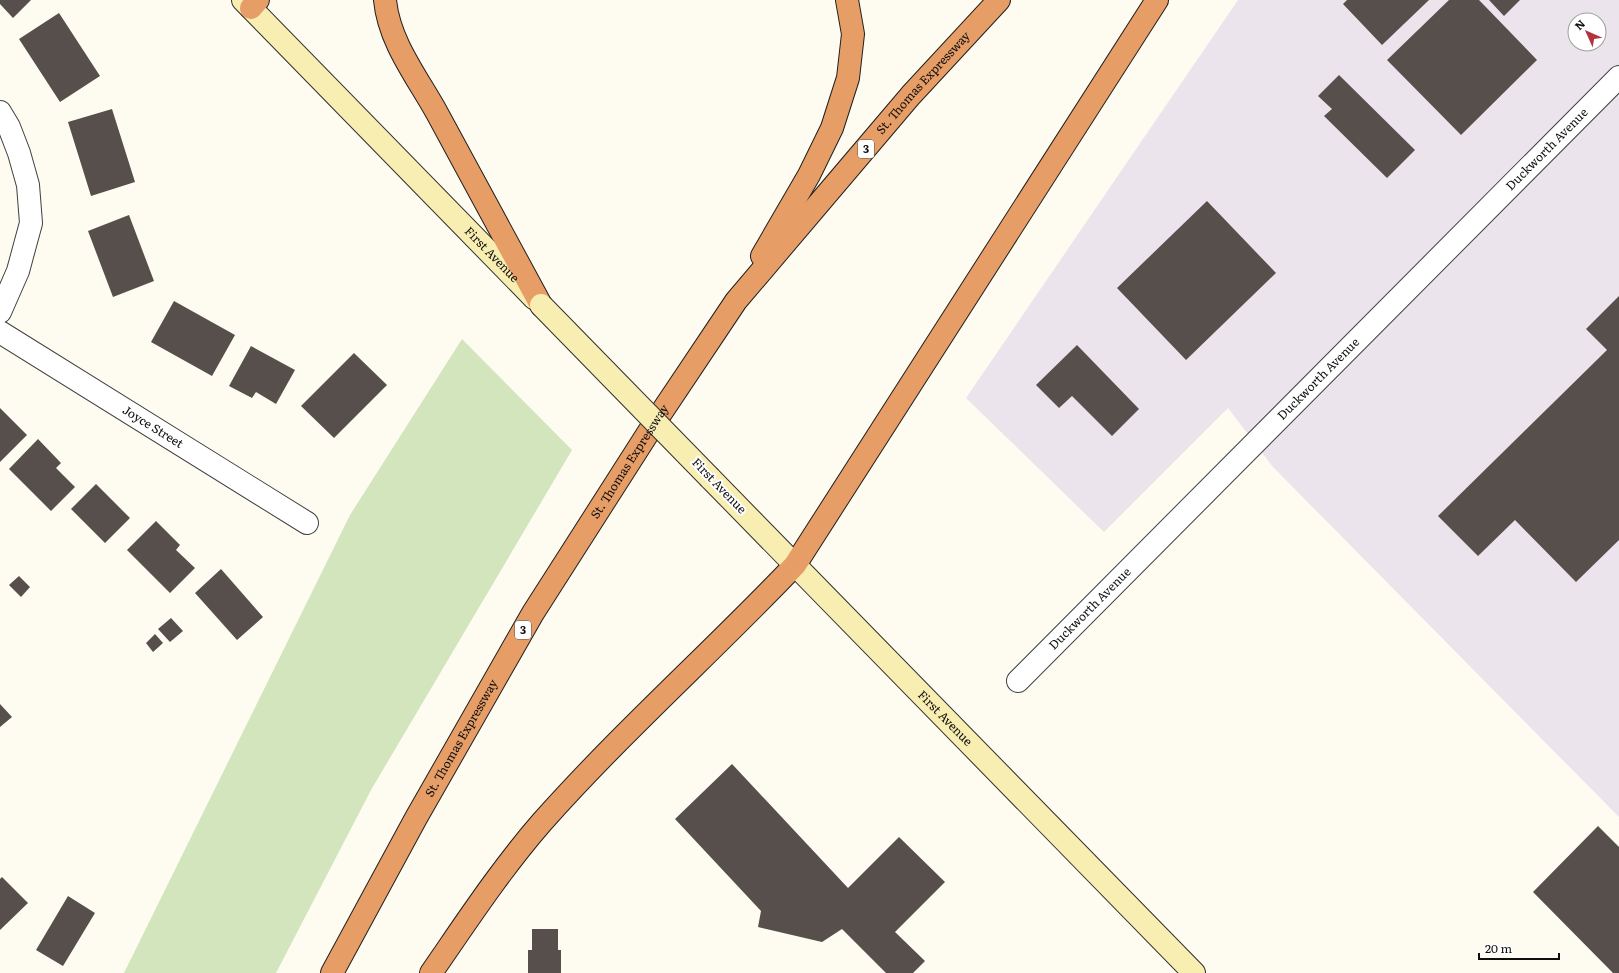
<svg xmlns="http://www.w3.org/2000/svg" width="1619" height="973" font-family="Literata,serif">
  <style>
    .industrial { fill: #ebe4ec; fill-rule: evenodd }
    .green { fill: #d3e5bd }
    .building { fill: #564f4c }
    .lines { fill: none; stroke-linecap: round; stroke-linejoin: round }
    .street-casing { stroke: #414141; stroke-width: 24 }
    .secondary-casing { stroke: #303030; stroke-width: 24 }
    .highway-casing { stroke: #1f1f1f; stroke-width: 24 }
    .street { stroke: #fff; stroke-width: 22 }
    .secondary { stroke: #f8eeb2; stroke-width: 22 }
    .highway { stroke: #e79d66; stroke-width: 22 }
    .secondary-bridge-casing { stroke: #303030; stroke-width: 24; stroke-linecap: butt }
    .secondary-bridge { stroke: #f8eeb2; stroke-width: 22 }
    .labels { text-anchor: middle; stroke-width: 4; stroke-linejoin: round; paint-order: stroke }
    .shield { fill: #fff; stroke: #565656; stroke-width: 1 }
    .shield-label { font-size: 11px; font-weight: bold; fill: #0e0e0e }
    .street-label { font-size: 12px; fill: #0e0e0e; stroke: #fff }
  </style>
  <rect width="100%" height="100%" fill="#fefbf1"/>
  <path class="industrial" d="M1238,0H1619V817L1273,467L1228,408L1104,532L966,398ZM1575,20H1599V44H1575Z"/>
  <path class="green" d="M462,339L572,450L371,790L276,973H124L350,515Z"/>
  <path class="building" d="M0,0H31L13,18L0,4Z
    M1347,0H1429L1382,45L1343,4Z
    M1449,0H1479L1537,60L1461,135L1387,60Z
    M1489,0H1520L1504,16Z
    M59,13L100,76L60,102L19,39Z
    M1339,75L1415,150L1387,178L1324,116L1332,109L1318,96Z
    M112,109L135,182L91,196L68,122Z
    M1207,201L1276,273L1186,360L1117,288Z
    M129,215L154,281L113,297L88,231Z
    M1619,296V540L1576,582L1515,520L1478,556L1438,516L1607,350L1586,329Z
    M174,301L235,335L212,376L151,342Z
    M1077,345L1139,409L1112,436L1072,396L1059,408L1036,385Z
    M251,346L295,370L276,404L256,392L252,398L229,386Z
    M354,353L387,385L334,438L301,406Z
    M0,408L27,435L0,462Z
    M38,439L61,463L56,468L75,487L51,511L9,469Z
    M96,484L130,518L105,543L71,509Z
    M156,521L180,545L176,550L195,568L170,593L127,550Z
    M221,569L263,617L237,640L195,593Z
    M19,576L30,587L21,597L9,585Z
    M171,618L183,631L170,642L158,629Z
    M155,634L163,643L153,652L146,643Z
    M0,704L12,717L0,727Z
    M732,764L848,888L899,837L945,882L895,932L925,961L913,973H886L842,929L822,942L758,927L761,911L675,819Z
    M1598,826L1619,847V973H1613L1533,892Z
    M2,877L28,903L0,930V879Z
    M68,896L95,913L63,966L36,950Z
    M532,929H558V950H561V973H528V950H532Z"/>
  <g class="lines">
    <g class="street-casing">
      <g id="street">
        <path d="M0,112L9,127L19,153L28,185L31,223L18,271L0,312"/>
        <path id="s1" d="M0,332L307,523"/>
        <path id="s2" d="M1018,681L1619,77"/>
      </g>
    </g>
    <g class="secondary-casing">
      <g id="secondary">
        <path id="s3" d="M243,0L534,298"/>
        <path id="s4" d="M710,478L1194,973"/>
      </g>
    </g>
    <g class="highway-casing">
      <g id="highway">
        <path d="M385,0C389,42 417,77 437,113C472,177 506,241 541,305"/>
        <path d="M251,8L258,0"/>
        <path d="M762,256L809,175L832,128L848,78L853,34L847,0"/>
        <path id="s5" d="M332,973L416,818L533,613L657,419L736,301L911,95L999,0"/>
        <path d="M431,973C467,921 501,869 542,822C622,732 712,652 795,565L1157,0"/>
      </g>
    </g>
    <use href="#street" class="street"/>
    <use href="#secondary" class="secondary"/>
    <use href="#highway" class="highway"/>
    <g class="secondary-bridge-casing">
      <path id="secondary-bridge" d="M541,305L710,478"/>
    </g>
    <use href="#secondary-bridge" class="secondary-bridge"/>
  </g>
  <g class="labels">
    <g class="shield">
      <rect x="858" y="140" width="16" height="18" rx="3"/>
      <rect x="515" y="621" width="16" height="18" rx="3"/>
    </g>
    <g class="shield-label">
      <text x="866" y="153">3</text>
      <text x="523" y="634">3</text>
    </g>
    <g class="street-label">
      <text dy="4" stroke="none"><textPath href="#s5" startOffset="1072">St. Thomas Expressway</textPath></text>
      <text dy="4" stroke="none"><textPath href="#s2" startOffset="750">Duckworth Avenue</textPath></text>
      <text dy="4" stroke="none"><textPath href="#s3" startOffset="356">First Avenue</textPath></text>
      <text dy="4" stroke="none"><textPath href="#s2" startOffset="426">Duckworth Avenue</textPath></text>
      <text dy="4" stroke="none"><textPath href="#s1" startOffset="180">Joyce Street</textPath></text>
      <text dy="4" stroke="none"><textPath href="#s5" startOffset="592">St. Thomas Expressway</textPath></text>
      <text transform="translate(719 486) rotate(46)" y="4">First Avenue</text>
      <text dy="4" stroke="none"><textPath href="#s2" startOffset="102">Duckworth Avenue</textPath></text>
      <text dy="4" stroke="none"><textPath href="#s4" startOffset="336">First Avenue</textPath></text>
      <text dy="4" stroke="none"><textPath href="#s5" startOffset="268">St. Thomas Expressway</textPath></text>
    </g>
  </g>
  <g transform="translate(1587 32) rotate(315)"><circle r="19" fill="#ffffff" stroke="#9f9f9f"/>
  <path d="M0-3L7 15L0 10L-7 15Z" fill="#b2333c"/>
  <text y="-6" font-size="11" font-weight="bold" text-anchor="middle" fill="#0e0e0e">N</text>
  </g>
  <path d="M1479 953v6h80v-6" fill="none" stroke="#0e0e0e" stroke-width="2"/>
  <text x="1485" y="953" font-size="12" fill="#0e0e0e" stroke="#ffffff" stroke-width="3" paint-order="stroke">20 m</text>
</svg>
